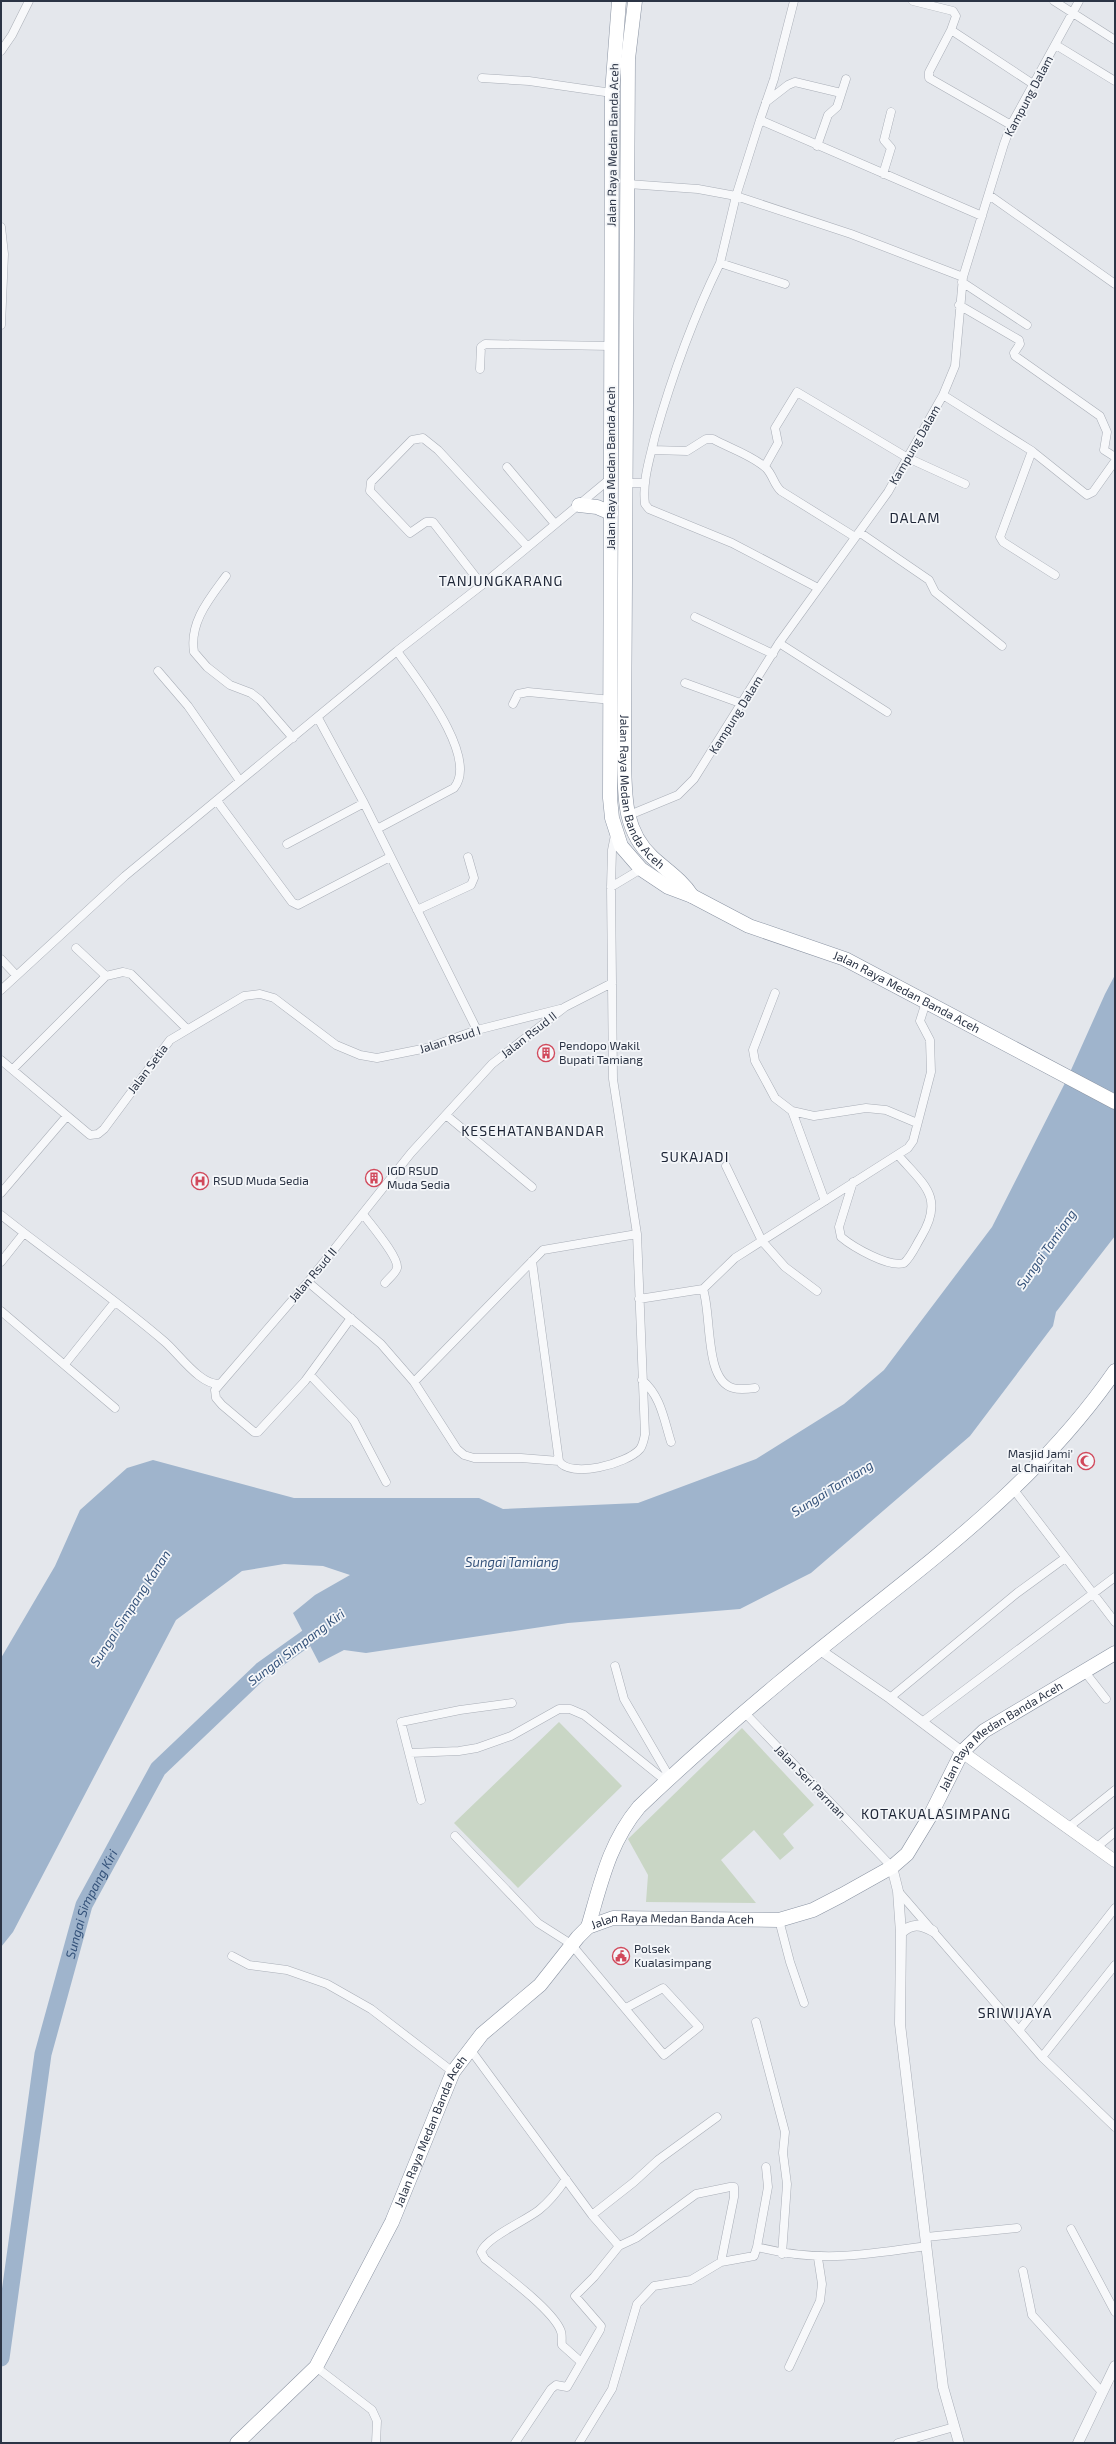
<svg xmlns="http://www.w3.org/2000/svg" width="1116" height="2444" font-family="'Exo 2',sans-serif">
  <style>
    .green { fill: #c9d6c5 }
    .water { fill: #9fb4cc }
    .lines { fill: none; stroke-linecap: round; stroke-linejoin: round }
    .river { stroke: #9fb4cc; stroke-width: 17 }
    .minor-casing { stroke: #a9aeb7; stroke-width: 9 }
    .tertiary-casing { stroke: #a9aeb7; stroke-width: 11 }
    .secondary-casing { stroke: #a9aeb7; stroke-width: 13 }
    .trunk-casing { stroke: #8b94a3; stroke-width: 15 }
    .minor { stroke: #f7f8fa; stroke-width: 8 }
    .tertiary { stroke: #f7f8fa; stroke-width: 10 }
    .secondary { stroke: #fff; stroke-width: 12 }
    .trunk { stroke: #fff; stroke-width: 14 }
    .labels { text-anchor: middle; stroke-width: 3.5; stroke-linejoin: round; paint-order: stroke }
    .street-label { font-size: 12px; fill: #2b3445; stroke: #f4f6f9 }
    .poi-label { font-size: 12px; fill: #2b3445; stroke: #f4f6f9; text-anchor: start }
    .water-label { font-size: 13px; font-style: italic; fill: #34527a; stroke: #f4f6f9 }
    .quarter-label { font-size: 14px; letter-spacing: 1px; fill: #1d2536; stroke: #f4f6f9 }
  </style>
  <rect width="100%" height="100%" fill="#e4e7ec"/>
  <path class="green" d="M559,1722L622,1786L518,1888L454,1823Z
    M742,1728L814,1805L783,1834L794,1848L780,1860L754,1830L721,1860L756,1903L646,1902L648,1875L628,1839Z"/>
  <path class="water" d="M1115,975V1236L1056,1312L1053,1326L970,1436L811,1573L740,1609L568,1623L366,1653L344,1650L319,1663L293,1613L315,1595L350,1575L323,1566L284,1564L242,1571L176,1620L13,1932L1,1947V1658L55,1566L80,1510L127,1468L153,1460L294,1498H479L503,1509L638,1503L756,1459L844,1404L884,1370L992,1227L1067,1079L1105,994Z"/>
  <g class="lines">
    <path class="river" id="s1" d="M1,2358L43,2054L84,1905L158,1769L262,1670L325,1625"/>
    <g class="minor-casing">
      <path id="minor" d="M913,1L953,11L956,16L951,30
        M1054,1L1115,40
        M1056,45L1115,81
        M1,51L12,35L29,1
        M482,78L529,81L612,93
        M766,102L788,85L795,82L841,93
        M760,120L774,79L794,1
        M1011,125L929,78V72L951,30L1033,84
        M817,146L828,115L837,107L846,79
        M883,174L891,148L884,140L891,112
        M628,184L698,189L736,196L720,263L785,284
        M989,195L1115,284
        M1,227L4,254L1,325
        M720,263C693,318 672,376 655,436C650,458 642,481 645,504L649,509L732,543L818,588
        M963,277L851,234L736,196L760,120L982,216
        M962,282L1027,325
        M959,305L1019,340L1020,344L1014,353L1015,356L1100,416L1107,432L1104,450L1115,457
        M480,369L481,347L485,344L611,346
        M943,395L1032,451L1087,495L1093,492L1115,461
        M652,450L687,451L706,439H713C729,448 752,455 766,468C773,475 774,485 781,491L855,537
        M1032,451L1000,537L1003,542L1055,575
        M765,466L778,443L775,428L797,392L908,458L965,484
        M507,467L555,524
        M625,483H644
        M859,532L929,580L935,592L1002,646
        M226,576C210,598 189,622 194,652L207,667L230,685L251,693L260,700L293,738
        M482,585L433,522H426L410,533L370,491L371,482L412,440L423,438L438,450L527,546
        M695,617L773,654
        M779,643L887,712
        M158,671L188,706L240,781
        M685,683L743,704
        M513,704L518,694L528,692L612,700
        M318,718L364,803L477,1030
        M217,801L292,902L298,905L390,857
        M627,816L678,795L694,779L779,643L888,492L943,395L955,366L963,277L1004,144L1011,125L1079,1
        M377,829L454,788C480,757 415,677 397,651
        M287,844L364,803
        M611,887L641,869
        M417,910L471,885L474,878L468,857
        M76,948L106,976L123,972L131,974L187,1029
        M1,959L16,975
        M1,990L125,876L397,651L482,585L611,478
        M775,993L753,1050L755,1061L775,1098L792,1111L814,1116L866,1108L886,1110L917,1123
        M1,1060L90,1135L98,1134L104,1129L170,1040L244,996L260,994L274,998L336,1045L360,1055L377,1058L427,1048L477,1030L560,1009
        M13,1069L106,976
        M792,1111L825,1201
        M446,1115L532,1187
        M726,1166L762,1241L785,1267L817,1291
        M853,1182L839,1227L841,1237C853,1247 889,1268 904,1263C911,1257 916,1245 921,1237C945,1197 924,1185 898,1155
        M1,1193L66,1117
        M363,1214C370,1224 399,1257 397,1268C396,1273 388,1279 385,1283
        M1,1215C55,1258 113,1297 165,1342C178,1353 203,1389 221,1383L308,1282L411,1153L492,1064L565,1007L612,983
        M532,1261L559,1461C570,1479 627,1464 640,1449C643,1445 644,1439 645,1434L637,1234L613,1079L611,887L612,850L615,835
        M1,1262L24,1233
        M308,1282L381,1344L414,1382L457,1449L464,1455L474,1458H521L559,1461
        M703,1289C712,1315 704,1380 733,1388C740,1390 748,1389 755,1388
        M639,1299L703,1289L735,1258L908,1148L913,1141L931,1072L930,1040L920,1021L926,1002
        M1,1311L115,1408
        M65,1364L114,1303
        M310,1375L354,1421L386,1482
        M642,1380C661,1396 664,1420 671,1442
        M414,1382L543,1250L637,1234
        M221,1383L215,1390L216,1398L222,1405L254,1432H258L305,1381L351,1318
        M1014,1490L1115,1622
        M615,1666L624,1699L670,1778
        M1085,1672L1106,1699
        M890,1698L1017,1593L1065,1558
        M745,1713L892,1867
        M922,1722L1115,1577
        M410,1753L459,1751L477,1748L511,1736L559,1709H570L584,1715L666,1781
        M421,1800L401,1722L460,1710L512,1703
        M1069,1827L1115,1790
        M455,1836L538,1923L571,1944L664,2055L699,2027L663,1988L626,2008
        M1097,1847L1115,1832
        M898,1891L1042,2057L1115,2127
        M779,1920L790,1962L804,2003
        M232,1956L249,1965L287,1970L327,1984L371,2009L453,2072
        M756,2022L785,2132L783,2153L787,2184L782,2254
        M1020,2029L1115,1908
        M470,2049L592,2215L619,2246L636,2238L696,2194L730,2187H734V2197L721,2262L754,2256L757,2247C819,2263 864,2255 927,2246
        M1042,2057L1115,1965
        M566,2179C558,2191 550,2201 539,2210C525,2221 487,2237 481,2252L485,2259C505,2275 550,2308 560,2329C563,2334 561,2340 562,2345L581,2362
        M592,2215L634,2182L658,2160L717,2117
        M1071,2229L1115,2312
        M926,2237L1017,2228
        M757,2247L768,2187L766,2167
        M1023,2271L1032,2315L1102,2392
        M316,2367L372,2410L377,2421L376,2443
        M789,2367L820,2301L822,2284L818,2258
        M515,2443L551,2389L556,2385L567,2387L600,2330L601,2326L575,2296L594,2277L619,2246
        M579,2443L612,2389L637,2304L654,2286L691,2280L721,2262
        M898,2443L954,2427"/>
    </g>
    <g class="tertiary-casing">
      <path id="tertiary" d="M820,1650L890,1698L962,1752
        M892,1867L898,1891L901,1933L900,2024L943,2387L959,2443
        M901,1933C912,1923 920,1924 933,1931
        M1078,2443L1115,2366"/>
    </g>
    <g class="secondary-casing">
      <path id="secondary" d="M962,1752L1115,1861"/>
    </g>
    <g class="trunk-casing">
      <g id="trunk">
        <path id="s2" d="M619,1L612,93L610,798L612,818L621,846L641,869L668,887L692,896L749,926L845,959L1115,1102"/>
        <path id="s3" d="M635,1L628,59L624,754C625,792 622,829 652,857C666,870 682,880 692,896"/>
        <path d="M579,505L597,507L611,513"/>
        <path d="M588,1927C601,1883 609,1843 639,1807C684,1764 732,1722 780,1682C898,1583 1026,1500 1115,1371"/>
        <path id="s4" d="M237,2443L316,2367L392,2222L453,2072L482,2034L540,1985L578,1937L588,1927L613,1918L779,1920L813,1910L842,1895L892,1867L907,1854L930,1816L962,1752L984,1731L1115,1653"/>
      </g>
    </g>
    <use href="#minor" class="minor"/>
    <use href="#tertiary" class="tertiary"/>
    <use href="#secondary" class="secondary"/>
    <use href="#trunk" class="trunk"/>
  </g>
  <defs>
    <g id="building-ring" transform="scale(0.9)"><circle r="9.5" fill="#f4f6f9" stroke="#d1495b" stroke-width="1.5"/><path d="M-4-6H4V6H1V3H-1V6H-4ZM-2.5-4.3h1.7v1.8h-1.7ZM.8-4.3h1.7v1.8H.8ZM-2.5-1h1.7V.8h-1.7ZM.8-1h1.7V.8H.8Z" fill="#d1495b"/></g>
    <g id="hospital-ring" transform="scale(0.9)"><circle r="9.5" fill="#f4f6f9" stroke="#d1495b" stroke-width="1.5"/><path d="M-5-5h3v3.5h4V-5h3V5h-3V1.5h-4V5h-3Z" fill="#d1495b"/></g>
    <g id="mosque-ring" transform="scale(0.9)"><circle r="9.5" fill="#f4f6f9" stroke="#d1495b" stroke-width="1.5"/><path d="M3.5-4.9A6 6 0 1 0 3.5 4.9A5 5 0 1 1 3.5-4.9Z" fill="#d1495b"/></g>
    <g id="civic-ring" transform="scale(0.9)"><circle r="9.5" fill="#f4f6f9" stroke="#d1495b" stroke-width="1.5"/><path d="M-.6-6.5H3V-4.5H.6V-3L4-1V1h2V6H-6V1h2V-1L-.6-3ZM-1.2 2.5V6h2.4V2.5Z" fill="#d1495b"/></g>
  </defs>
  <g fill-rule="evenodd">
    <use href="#building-ring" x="546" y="1053"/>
    <use href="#building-ring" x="374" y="1178"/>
    <use href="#hospital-ring" x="200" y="1181"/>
    <use href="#mosque-ring" x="1086" y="1461"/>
    <use href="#civic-ring" x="621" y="1956"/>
  </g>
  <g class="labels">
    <g class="street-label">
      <text transform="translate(1029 96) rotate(-62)" y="4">Kampung Dalam</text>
      <text transform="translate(613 145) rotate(-89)" y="4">Jalan Raya Medan Banda Aceh</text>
      <text transform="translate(915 445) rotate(-60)" y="4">Kampung Dalam</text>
      <text transform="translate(611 468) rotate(-90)" y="4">Jalan Raya Medan Banda Aceh</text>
      <text transform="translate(736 715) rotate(-58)" y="4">Kampung Dalam</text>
      <text dy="4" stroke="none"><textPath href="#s3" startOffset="796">Jalan Raya Medan Banda Aceh</textPath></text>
      <text dy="4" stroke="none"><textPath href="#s2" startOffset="1171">Jalan Raya Medan Banda Aceh</textPath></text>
      <text transform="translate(529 1035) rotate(-38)" y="4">Jalan Rsud II</text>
      <text transform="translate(450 1040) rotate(-18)" y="4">Jalan Rsud I</text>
      <text transform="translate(148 1069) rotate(-53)" y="4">Jalan Setia</text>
      <text transform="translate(313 1275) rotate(-50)" y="4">Jalan Rsud II</text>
      <text dy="4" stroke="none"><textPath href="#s4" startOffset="1127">Jalan Raya Medan Banda Aceh</textPath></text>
      <text transform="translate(810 1782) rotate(46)" y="4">Jalan Seri Parman</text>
      <text dy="4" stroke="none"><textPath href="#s4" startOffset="720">Jalan Raya Medan Banda Aceh</textPath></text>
      <text dy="4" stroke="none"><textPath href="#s4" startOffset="372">Jalan Raya Medan Banda Aceh</textPath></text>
    </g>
    <g class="poi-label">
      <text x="559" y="1050">Pendopo Wakil<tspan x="559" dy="14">Bupati Tamiang</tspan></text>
      <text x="387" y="1175">IGD RSUD<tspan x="387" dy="14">Muda Sedia</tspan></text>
      <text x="213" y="1185">RSUD Muda Sedia</text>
      <text x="1073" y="1458" text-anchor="end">Masjid Jami'<tspan x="1073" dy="14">al Chairitah</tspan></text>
      <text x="634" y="1953">Polsek<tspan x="634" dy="14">Kualasimpang</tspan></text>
    </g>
    <g class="water-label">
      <text transform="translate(1046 1249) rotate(-55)" y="5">Sungai Tamiang</text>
      <text transform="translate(832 1488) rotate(-32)" y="5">Sungai Tamiang</text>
      <text x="512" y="1567">Sungai Tamiang</text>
      <text transform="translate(130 1608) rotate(-57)" y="5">Sungai Simpang Kanan</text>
      <text transform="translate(296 1647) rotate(-37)" y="5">Sungai Simpang Kiri</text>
      <text dy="5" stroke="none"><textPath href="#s1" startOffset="465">Sungai Simpang Kiri</textPath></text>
    </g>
    <g class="quarter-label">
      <text x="915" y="523">DALAM</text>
      <text x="501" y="586">TANJUNGKARANG</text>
      <text x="533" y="1136">KESEHATANBANDAR</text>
      <text x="695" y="1162">SUKAJADI</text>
      <text x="936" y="1819">KOTAKUALASIMPANG</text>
      <text x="1015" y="2018">SRIWIJAYA</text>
    </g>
  </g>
  <rect width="1116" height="2444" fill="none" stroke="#2b3445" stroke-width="4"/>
</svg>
